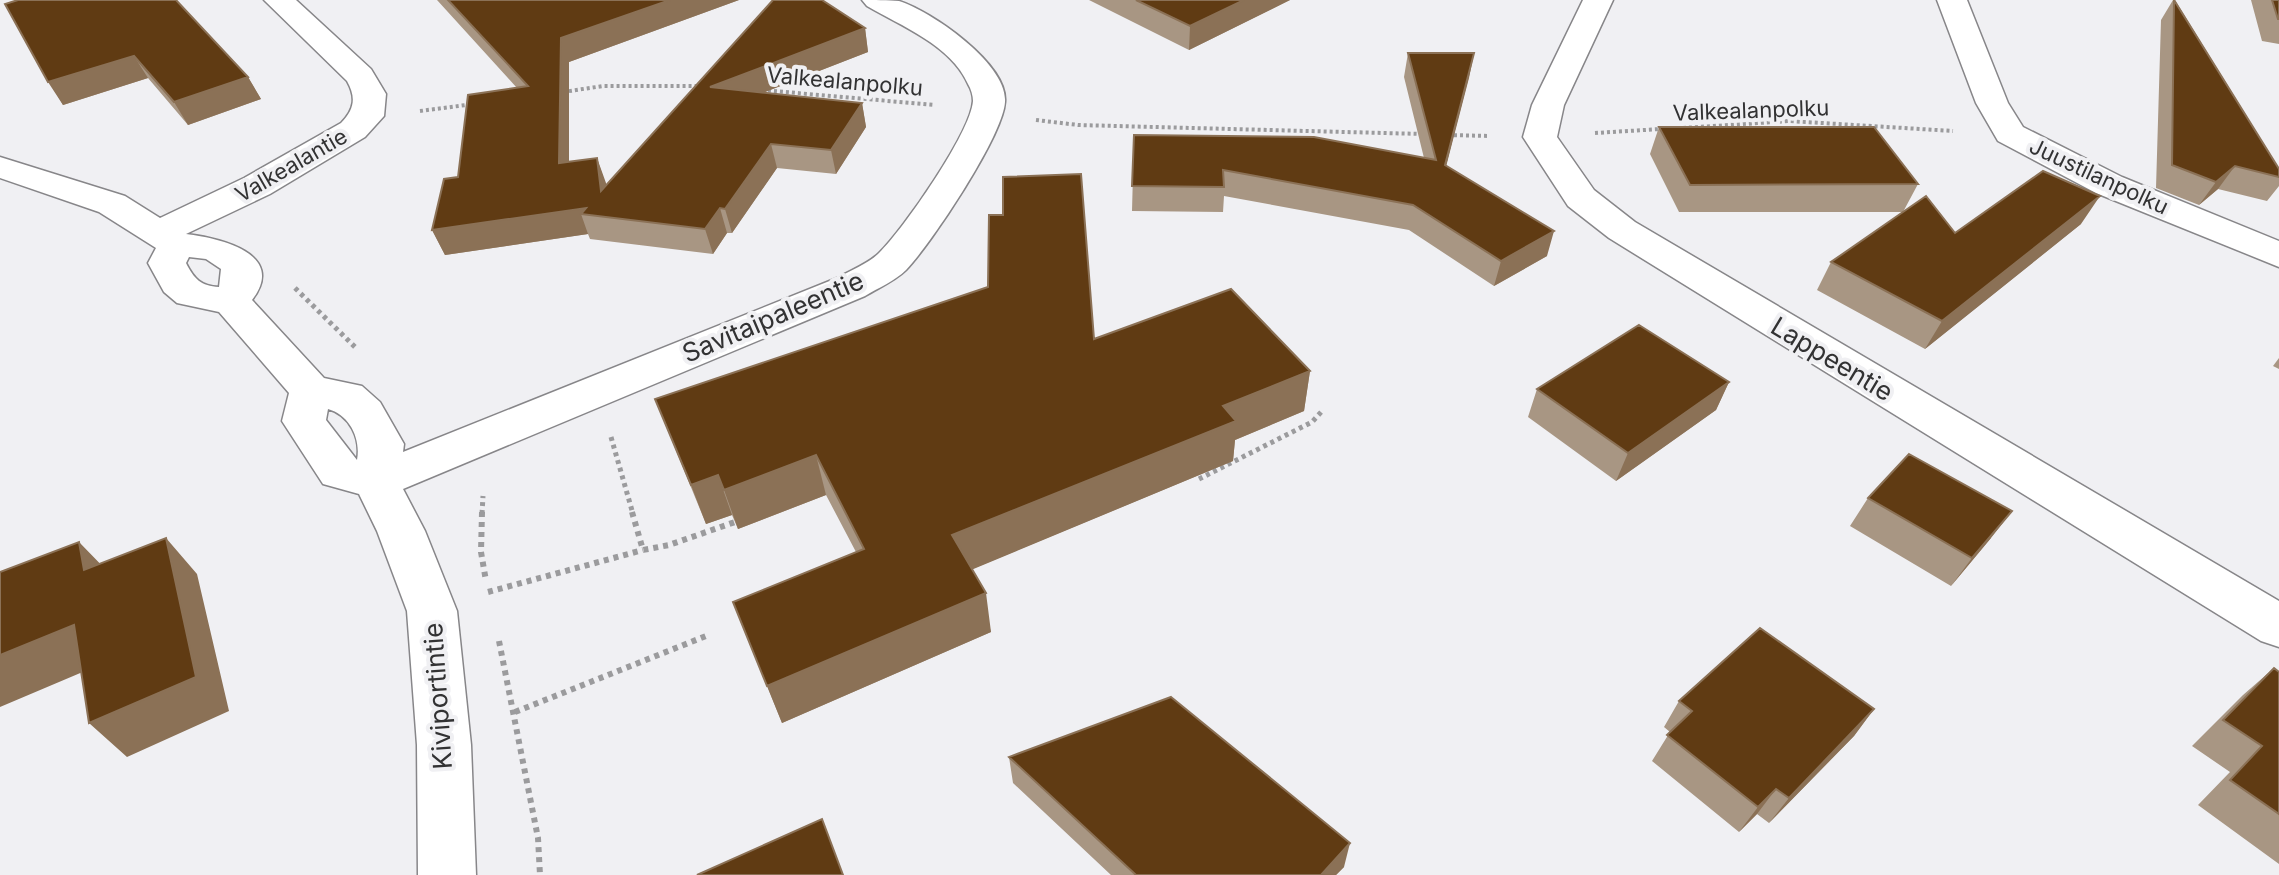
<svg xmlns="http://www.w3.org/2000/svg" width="2279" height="875" font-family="Inter,sans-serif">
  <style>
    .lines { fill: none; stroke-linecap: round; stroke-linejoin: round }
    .minor-casing { stroke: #878689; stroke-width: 3 }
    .path-far2 { stroke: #9b9b9d; stroke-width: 4; stroke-dasharray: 3 3; stroke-linecap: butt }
    .path-far1 { stroke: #9b9b9d; stroke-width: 5; stroke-dasharray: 4 4; stroke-linecap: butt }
    .path { stroke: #9b9b9d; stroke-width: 6; stroke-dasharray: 5 5; stroke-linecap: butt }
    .minor { fill: #fff; fill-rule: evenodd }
    .wall { fill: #a89683 }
    .shaded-wall { fill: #8b7156 }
    .building { fill: #603b13; stroke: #8b7156; stroke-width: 2 }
    .labels { text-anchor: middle; stroke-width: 8; stroke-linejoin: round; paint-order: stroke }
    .far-street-label { font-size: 22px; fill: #323233; stroke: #f0f0f3 }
    .street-label { font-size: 26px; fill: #323233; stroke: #f0f0f3 }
  </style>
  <rect width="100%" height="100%" fill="#f0f0f3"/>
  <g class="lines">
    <g class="minor-casing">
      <path id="minor" d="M264,0H296L371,69L386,94L384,116L365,137L270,194L186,234C218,238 288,253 252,300L324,378L362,386L380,402L404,444L403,452L837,278C851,270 868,264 879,253C903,230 971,132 973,101C973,96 971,89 968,84C951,45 901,26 867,6L862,0C873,0 889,0 899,1C931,11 1008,64 1005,102C1003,136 931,244 906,270C895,281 878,288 865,296L403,489L425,531L457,611L471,745L476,875H418L417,745L407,611L377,531L359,494L323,484L282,421L289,393L219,312L177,303L164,292L148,263L156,248L99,212L0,178V157L125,196L160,218L244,178L341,123C355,109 356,97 347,81ZM189,257L206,259L221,269L219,287C201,286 194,279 186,263ZM328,409C350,415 361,439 357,460L326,420Z
        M1583,0H1613L1564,105L1557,137L1594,190L1635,222L2279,601V647L2261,641L1609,238L1568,206L1523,137L1532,105Z
        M1937,0H1967L2008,103L2023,127L2122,177L2279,241V267L2096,193L1998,141L1976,103Z"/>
    </g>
    <path class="path-far2" d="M762,90L935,105
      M563,92L603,86H700
      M420,111L474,104
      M1036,120L1078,125L1422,134
      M1683,128L1789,121L1953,131
      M1595,133L1661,129
      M1448,135L1490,136"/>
    <path class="path-far1" d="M295,288L356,348
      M611,437L633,514
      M1199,479L1312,422L1323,410
      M482,514L483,496"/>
    <path class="path" d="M482,512L481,552L486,581
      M632,512L643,550L669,545L735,522
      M488,592L643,550
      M499,641L538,838L540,875
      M515,712L706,636"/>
    <use href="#minor" class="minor"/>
  </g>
  <path class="wall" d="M437,0H739L569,62V162L597,158L606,186L865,28L868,52L762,93L862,103L866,127L836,174L777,168L732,233H727L713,254L590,239L588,234L445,255L432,230L458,177L517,88Z
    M1089,0H1290L1189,50Z
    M2173,0H2175L2279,169V186L2267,201L2218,189L2199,205L2156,188L2161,20Z
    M2251,0H2279V44L2262,41Z
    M5,4L248,77L261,99L188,125L148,78L63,105Z
    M1408,53H1474L1446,166L1547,256L1494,286L1409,230L1224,196L1223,212L1132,211L1134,135L1424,158L1404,77Z
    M1659,127L1918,184L1903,212L1955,233L2081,224L1925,349L1817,290L1831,262L1903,212H1679L1650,154Z
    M1094,339L1310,371L1304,411L1235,440L1233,461L972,569L991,632L782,723L733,602L856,552L826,495L738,529L732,515L706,524L655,399Z
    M2279,358V369L2273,366Z
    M1729,382L1716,410L1616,481L1528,417L1537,389Z
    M1868,498L1991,538L1951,586L1850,526Z
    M2274,668L2279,672V864L2198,805L2230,772L2192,746L2243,695Z
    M1679,701L1874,709L1854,736L1769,823L1757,814L1739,832L1652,761L1670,732L1664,727Z
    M1009,757L1344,867L1336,875H1111L1013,783Z"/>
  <path class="shaded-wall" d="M670,0H739L569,62V188L559,163L561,38Z
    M1244,0H1290L1189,50L1190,26Z
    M865,28L868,52L716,111L710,87Z
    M1474,53L1469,78L1440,190L1445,165Z
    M134,56L148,78L63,105L48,82Z
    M248,77L261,99L188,125L174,102Z
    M862,103L866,127L836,174L831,150Z
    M771,144L777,168L732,233L725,209Z
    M597,158L606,183L610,216L601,191Z
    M2235,166L2218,189L2199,205L2216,182Z
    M2100,196L2081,224L1925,349L1942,321Z
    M586,208L581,214L588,234L445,255L432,230Z
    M720,208L727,233L713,254L705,229Z
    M1554,231L1547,256L1494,286L1501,261Z
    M1310,371L1304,411L1235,440L1233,461L959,575L952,535L1223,406Z
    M1729,382L1716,410L1616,481L1628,453Z
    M816,455L826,495L738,529L724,490Z
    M718,475L732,515L706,524L691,485Z
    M2012,511L1991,538L1951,586L1972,558Z
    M166,538L197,574L229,711L127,757L89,723Z
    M79,542L113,577L84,570Z
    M986,593L991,632L782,723L767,686Z
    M74,625L111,660L0,707V655Z
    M1874,709L1854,736L1769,823L1789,798Z
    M1776,789L1757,814L1739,832L1758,807Z
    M1350,843L1344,867L1336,875H1321Z"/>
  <path class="building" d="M18,0H176L248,77L174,102L134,56L48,82L5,4Z
    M448,0H670L561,38L559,163L597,158L601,191L773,0H822L865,28L710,87L862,103L831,150L771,144L725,209L720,208L705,229L581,214L586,208L432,230L444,179L458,177L468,95L528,86Z
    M1136,0H1244L1190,26Z
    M2174,0L2279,169V177L2235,166L2216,182L2172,165Z
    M2272,0H2279V19H2278Z
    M1408,53H1474L1445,165L1554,231L1501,261L1413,205L1223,170L1224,187L1132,186L1134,135L1314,137L1436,160Z
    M1659,127H1874L1918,184L1690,185Z
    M2043,171L2100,196L1942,321L1831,262L1926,196L1955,233Z
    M1081,174L1094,339L1231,289L1310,371L1223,406L1236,421L952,535L986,593L767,686L733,602L864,549L816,455L724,490L718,475L691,485L655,399L988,287L989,215H1003V177Z
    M1639,325L1729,382L1628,453L1537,389Z
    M1909,454L2012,511L1972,558L1868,498Z
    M166,538L196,677L89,723L74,625L0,655V572L79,542L84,570Z
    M1760,628L1874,709L1789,798L1776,789L1758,807L1667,735L1692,711L1679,701Z
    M2274,668L2279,672V814L2230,780L2262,746L2223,720Z
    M1171,697L1350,843L1321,875H1136L1009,757Z
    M822,819L843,875H697Z"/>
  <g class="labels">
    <g class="far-street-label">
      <text transform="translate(845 81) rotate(5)" y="8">Valkealanpolku</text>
      <text transform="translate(1751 110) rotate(-2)" y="8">Valkealanpolku</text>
      <text transform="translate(291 165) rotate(-30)" y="8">Valkealantie</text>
      <text transform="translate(2099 176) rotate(25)" y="8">Juustilanpolku</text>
    </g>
    <g class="street-label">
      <text transform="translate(773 317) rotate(-23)" y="9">Savitaipaleentie</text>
      <text transform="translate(1832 359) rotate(31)" y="9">Lappeentie</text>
      <text transform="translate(438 696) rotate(-94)" y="9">Kiviportintie</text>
    </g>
  </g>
</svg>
